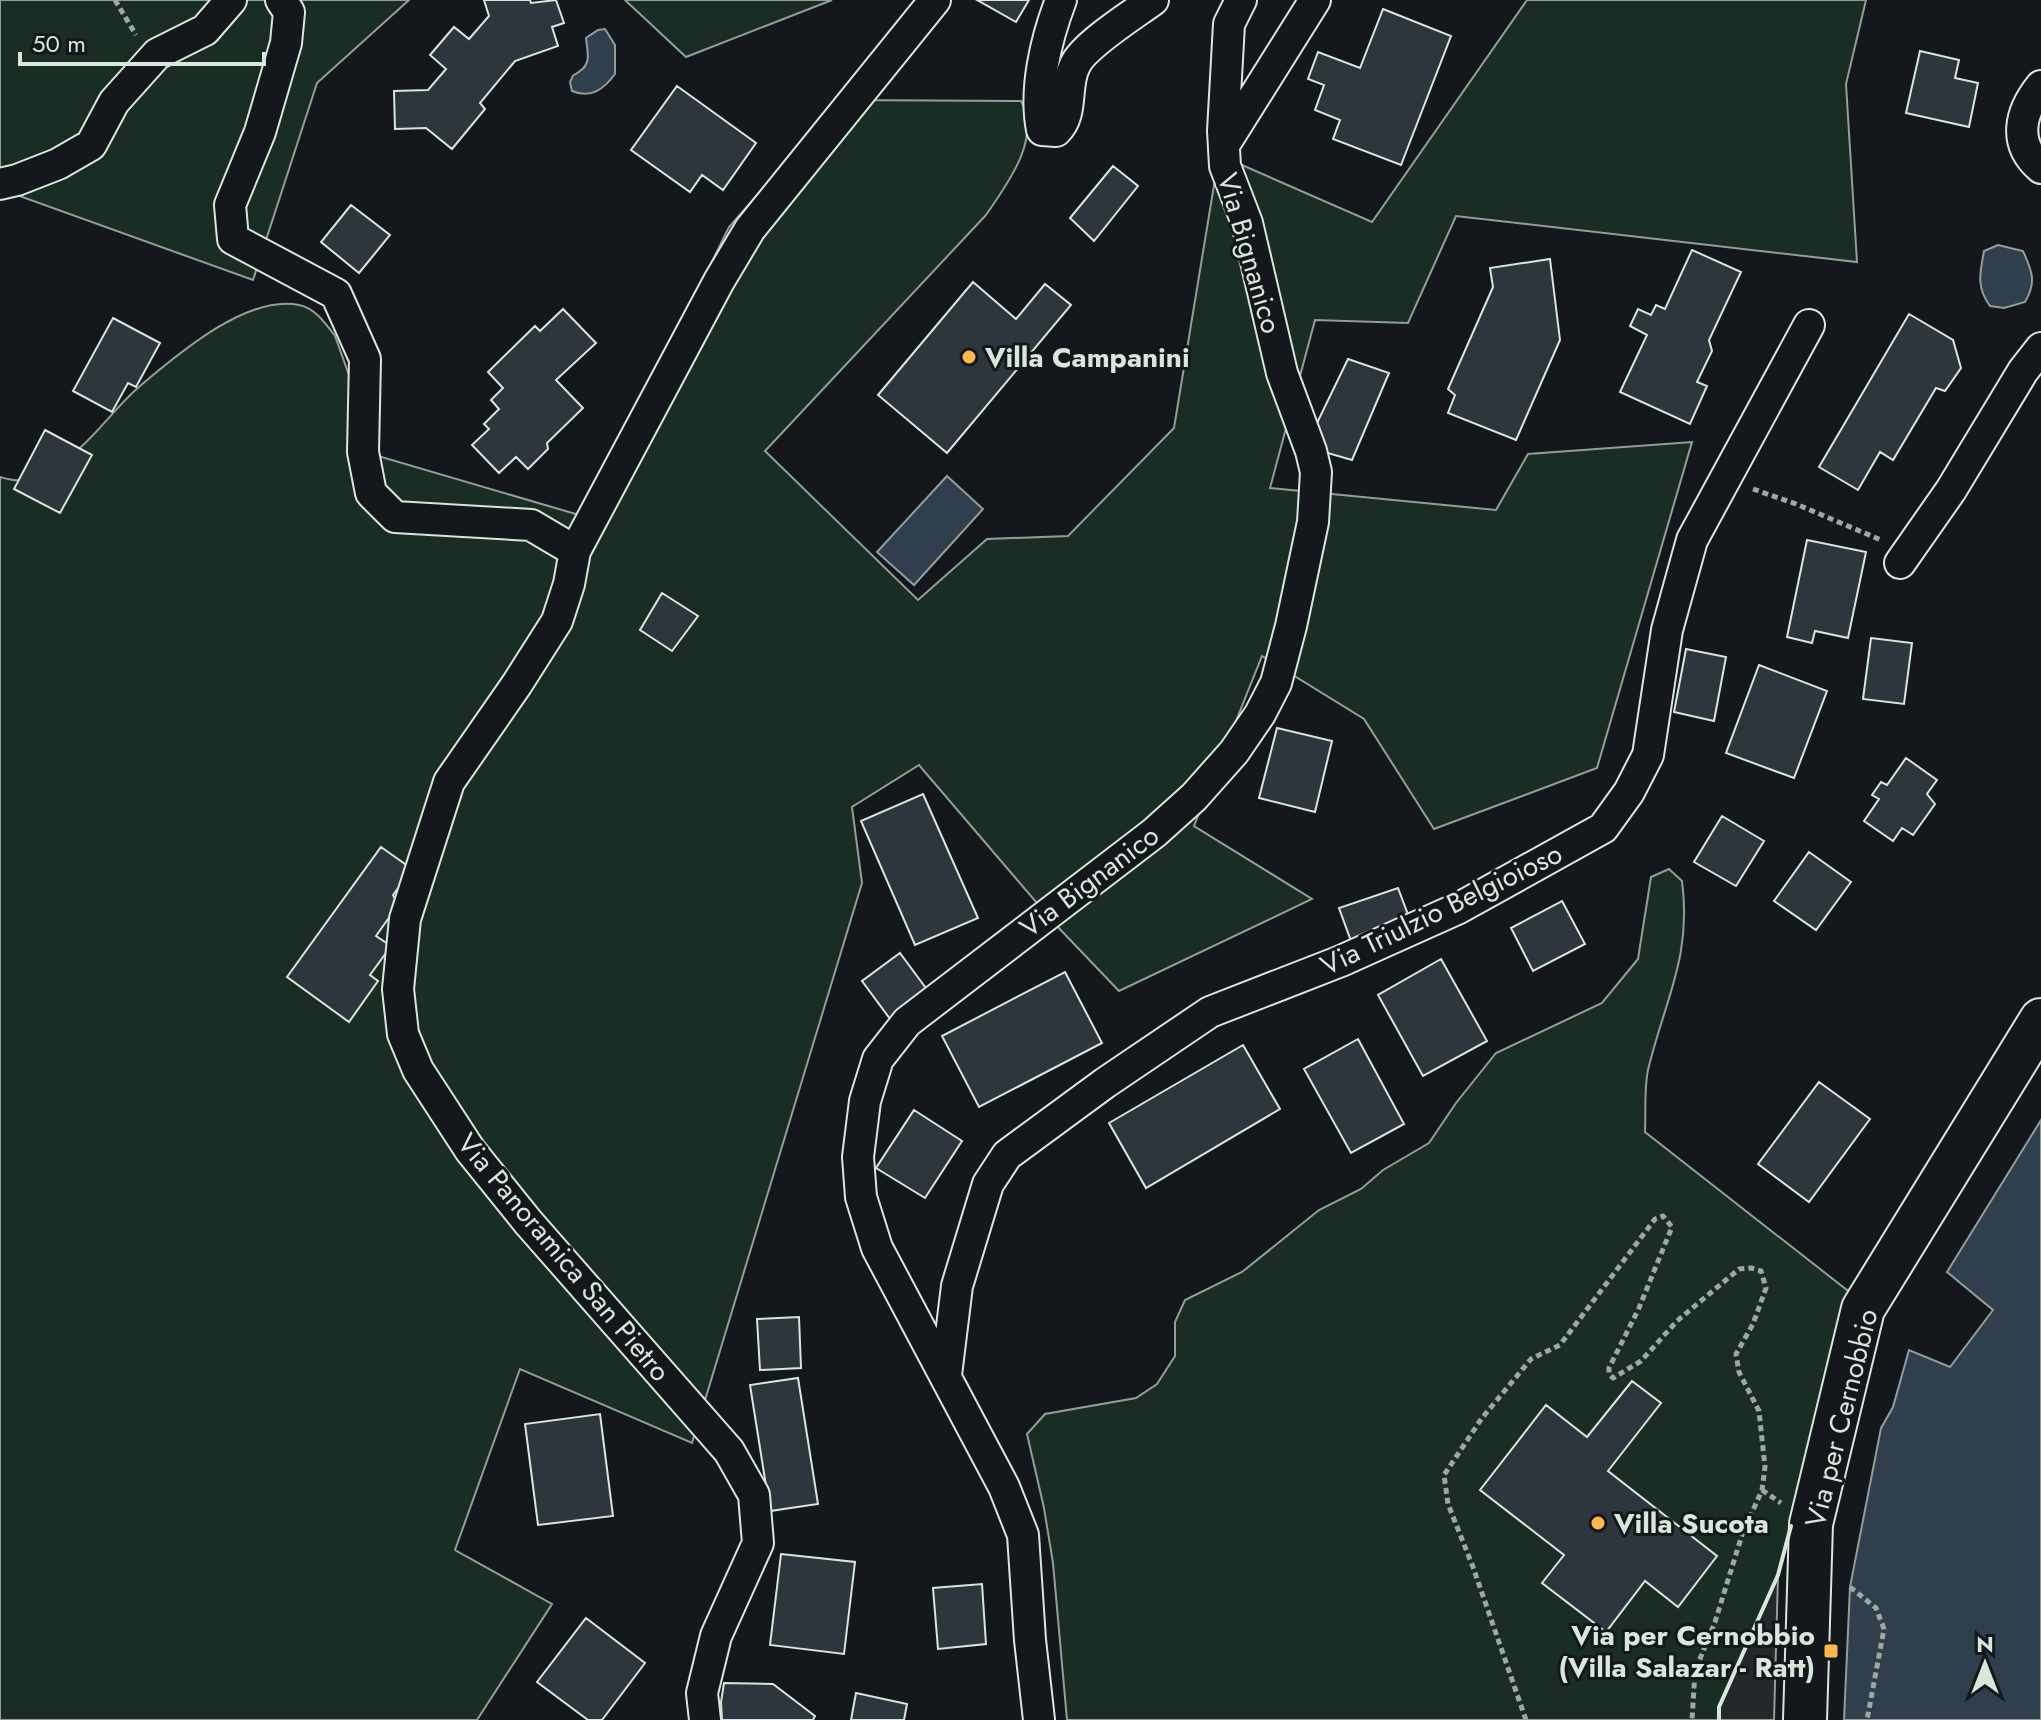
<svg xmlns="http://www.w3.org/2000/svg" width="2041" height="1720" font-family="Jost,sans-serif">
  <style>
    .green { fill: #1a2d24; stroke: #939e99; stroke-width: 2 }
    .parking { fill: #24282b; stroke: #939e99; stroke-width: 2 }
    .water { fill: #2f3f4d; stroke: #939e99; stroke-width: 2 }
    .building { fill: #2c363c; stroke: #d8e6dc; stroke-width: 2 }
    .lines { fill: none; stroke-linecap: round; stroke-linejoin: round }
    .minor-casing { stroke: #d8e6dc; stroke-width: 34 }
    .secondary-casing { stroke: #d8e6dc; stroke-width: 46 }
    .path { stroke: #9da8a2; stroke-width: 5; stroke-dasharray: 6 4; stroke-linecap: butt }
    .minor { stroke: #14181c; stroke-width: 30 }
    .secondary { stroke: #14181c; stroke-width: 42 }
    .wall { stroke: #d8e6dc; stroke-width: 4 }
    .poi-dot { fill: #ffb74d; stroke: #14181c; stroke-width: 3 }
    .labels { text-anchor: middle; stroke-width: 6; stroke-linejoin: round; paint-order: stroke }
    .street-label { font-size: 28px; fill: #d8e6dc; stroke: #14181c }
    .poi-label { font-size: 28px; font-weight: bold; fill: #d8e6dc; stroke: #14181c; text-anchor: start }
  </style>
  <rect width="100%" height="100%" fill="#14181c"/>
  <path class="green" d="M0,0H409L317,83L253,280L0,189Z
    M625,0H832L686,57Z
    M1527,0H1866L1846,84L1857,262L1456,216L1408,323L1315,320L1270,488L1496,510L1528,454L1692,442L1597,768L1434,829L1364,719L1262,656L1194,826L1312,899L1119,991L1054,923L919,765L852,807L862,883L692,1443L520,1369L455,1550L552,1604L477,1720H0V477C19,483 23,480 40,473C90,451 102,419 140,386C177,355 247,294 299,305C315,308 326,324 335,336L378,456L586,517L729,227L841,100L1021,101C1042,139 1007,184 986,215L765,451L918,600L987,539L1068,536L1174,428L1219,155L1372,222Z
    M1669,869L1682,881C1692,957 1665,999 1648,1070C1644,1089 1646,1112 1645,1132L1852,1294L1778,1575L1719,1707V1720H1067L1053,1563L1044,1508L1027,1434L1045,1414L1136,1398L1157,1384L1175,1356V1322L1185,1300L1242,1272L1319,1210L1361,1189L1383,1170L1429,1143L1456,1103L1496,1053L1602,1003L1638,959L1651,877Z"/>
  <path class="parking" d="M1778,1575L1774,1720H1719V1707Z"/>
  <path class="water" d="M605,29L615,45V74C604,89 591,99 572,91L570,82C576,70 570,79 580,71C592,63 587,50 586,38L598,30Z
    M1998,245L2023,251C2032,271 2037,282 2025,302L2004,308L1990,306C1976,287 1980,273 1984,251Z
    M947,476L983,509L914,585L877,552Z
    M2041,1120V1720H1844L1850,1587L1881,1428L1893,1407L1909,1350L1950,1367L1993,1310L1947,1272Z"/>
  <path class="building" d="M484,0H530L531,3L556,0L564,23L552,27L558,46L515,61L480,103L485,109L452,149L426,128L395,129L394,91L428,90L446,69L430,55L454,27L469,39L489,16Z
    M977,0H1029L1016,22Z
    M1383,9L1451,36L1401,165L1333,139L1340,120L1315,110L1324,85L1308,79L1318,52L1360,68Z
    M1920,51L1959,60L1955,78L1978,83L1969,127L1906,113Z
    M677,86L756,143L723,190L702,175L690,192L631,150Z
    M1113,166L1138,186L1094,241L1070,218Z
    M351,205L390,235L359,273L321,242Z
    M1692,250L1741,272L1709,340L1712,351L1697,382L1707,386L1690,424L1620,392L1647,335L1630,326L1638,309L1651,315L1656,305L1665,309Z
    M1550,259L1560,340L1516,440L1448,413L1455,395L1448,389L1493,287L1490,268Z
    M973,282L1016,319L1045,284L1071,305L947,453L878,395Z
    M563,309L596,343L556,380L583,408L547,443L548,449L528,469L516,457L499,473L472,445L489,429L484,424L499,409L491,400L503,388L488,372L535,326L540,331Z
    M1909,314L1953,340L1961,368L1945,391L1936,388L1893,460L1880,452L1858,490L1819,467Z
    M113,318L160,343L136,387L128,383L112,412L73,391Z
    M1348,359L1389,373L1352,460L1324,452L1315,427Z
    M45,430L92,455L60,513L14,489Z
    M1807,540L1866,552L1848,638L1815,631L1812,643L1787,637Z
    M662,593L698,616L672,651L640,630Z
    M1871,638L1912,643L1904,704L1863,699Z
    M1686,649L1726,657L1714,721L1674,712Z
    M1759,665L1827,691L1794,778L1726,753Z
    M1277,728L1332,741L1315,812L1259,798Z
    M1906,758L1937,780L1927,794L1935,804L1913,835L1902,828L1893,841L1864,821L1879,799L1872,795L1881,782L1887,785Z
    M923,794L978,918L915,945L861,821Z
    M1722,816L1764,841L1736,886L1694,862Z
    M381,847L412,869L393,895L398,905L376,936L391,946L370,975L378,981L349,1022L287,977Z
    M1809,852L1851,882L1816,930L1774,901Z
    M1398,888L1410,920L1351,941L1339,908Z
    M1562,901L1585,944L1533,971L1511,928Z
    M900,953L931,995L893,1023L862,981Z
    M1441,959L1487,1041L1423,1076L1378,995Z
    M1065,972L1102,1043L979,1107L942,1036Z
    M1358,1039L1404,1124L1351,1153L1304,1069Z
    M1243,1045L1280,1109L1146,1188L1109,1123Z
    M1819,1082L1870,1119L1809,1202L1758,1164Z
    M914,1110L962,1141L925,1198L876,1168Z
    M799,1317L801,1368L760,1370L757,1319Z
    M798,1378L818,1504L770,1511L750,1385Z
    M1632,1381L1661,1403L1608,1471L1717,1556L1678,1607L1645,1581L1606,1632L1542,1583L1564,1555L1480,1490L1546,1405L1587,1437Z
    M600,1414L613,1516L538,1525L525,1424Z
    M781,1554L855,1562L844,1654L770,1645Z
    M982,1584L986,1644L938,1649L933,1588Z
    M586,1618L645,1663L602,1720H588L537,1682Z
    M724,1683L773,1684L815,1716L813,1720H722L721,1702Z
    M856,1693L907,1704L904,1720H851Z"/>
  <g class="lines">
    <g class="minor-casing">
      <path id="minor" d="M281,0L289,12L286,43L260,132L230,205L233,239L336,294L365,359L363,452L371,493L395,517L531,525L575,551
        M1061,0C1046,39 1034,89 1042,130L1056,131C1074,114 1064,86 1075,65C1084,45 1134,14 1153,0
        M2041,86C2020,112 2012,143 2041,168
        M1224,145L1315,0
        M0,184L17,180L58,164L91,145L114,102L157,54L205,30L231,0
        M1900,563L1951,490L2023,371L2041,348
        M946,1375L957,1286L988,1184L1007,1155L1105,1083L1210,1012L1341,961L1459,908L1603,828L1629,792L1648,755L1667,630L1692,540L1809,325
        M705,1720L702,1693L716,1636L758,1543L754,1495L729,1451L528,1222L470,1150L418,1070L403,1034L398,989L405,919L449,782L517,684L557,621L569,584L575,551L719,281L750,229L935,0
        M1039,1720L1030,1640L1023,1535L1004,1487L877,1248L861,1197L858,1157L865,1101L878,1059L907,1022L1154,833L1194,797L1234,752L1260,714L1276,683L1291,626L1313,522L1316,472L1311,451L1282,373L1247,223L1225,166L1223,131L1229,24L1241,0"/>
    </g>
    <g class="secondary-casing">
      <path id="secondary" d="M1805,1720L1811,1524L1863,1309L2041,1020"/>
    </g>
    <path class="path" d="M115,0L136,35
      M1753,489L1796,504L1881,540
      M1762,1490L1781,1503
      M1850,1587L1876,1608L1884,1629L1867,1720
      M1526,1720L1473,1567L1448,1504L1444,1475L1482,1418L1531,1359L1560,1345L1655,1219L1663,1216L1672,1227L1639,1308L1609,1368V1374L1613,1378L1641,1361L1677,1321L1739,1269L1751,1268L1761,1271L1766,1288L1753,1324L1736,1354L1739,1372L1759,1411L1765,1467L1762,1490L1742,1535L1715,1622L1695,1671L1692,1720"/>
    <use href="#minor" class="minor"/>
    <use href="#secondary" class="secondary"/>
    <path class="wall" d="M1719,1720V1707L1778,1575L1791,1526"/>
  </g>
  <g class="poi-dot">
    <circle cx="969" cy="357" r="8"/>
    <circle cx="1598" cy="1523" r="8"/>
    <rect x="1823" y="1643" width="16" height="16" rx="4"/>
  </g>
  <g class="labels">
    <g class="street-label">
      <text transform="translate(1250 253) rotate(74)" y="10">Via Bignanico</text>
      <text transform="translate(1089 881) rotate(-37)" y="10">Via Bignanico</text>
      <text transform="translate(1441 909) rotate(-26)" y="10">Via Triulzio Belgioioso</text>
      <text transform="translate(564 1257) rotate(50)" y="10">Via Panoramica San Pietro</text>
      <text transform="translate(1841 1418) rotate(-76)" y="10">Via per Cernobbio</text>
    </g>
    <g class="poi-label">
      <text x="985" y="367">Villa Campanini</text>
      <text x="1614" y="1533">Villa Sucota</text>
      <text x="1815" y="1645" text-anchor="end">Via per Cernobbio<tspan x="1815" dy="32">(Villa Salazar - Ratt)</tspan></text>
    </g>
  </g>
  <g transform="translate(1985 1664)" stroke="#14181c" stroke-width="6" paint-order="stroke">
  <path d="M0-6L14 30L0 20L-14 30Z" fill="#d8e6dc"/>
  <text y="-12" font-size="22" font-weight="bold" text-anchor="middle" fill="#d8e6dc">N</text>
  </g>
  <path d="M20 52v12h244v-12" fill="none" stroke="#d8e6dc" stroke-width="4"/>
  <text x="32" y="52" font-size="24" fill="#d8e6dc" stroke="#14181c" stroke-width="6" paint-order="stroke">50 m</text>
</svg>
